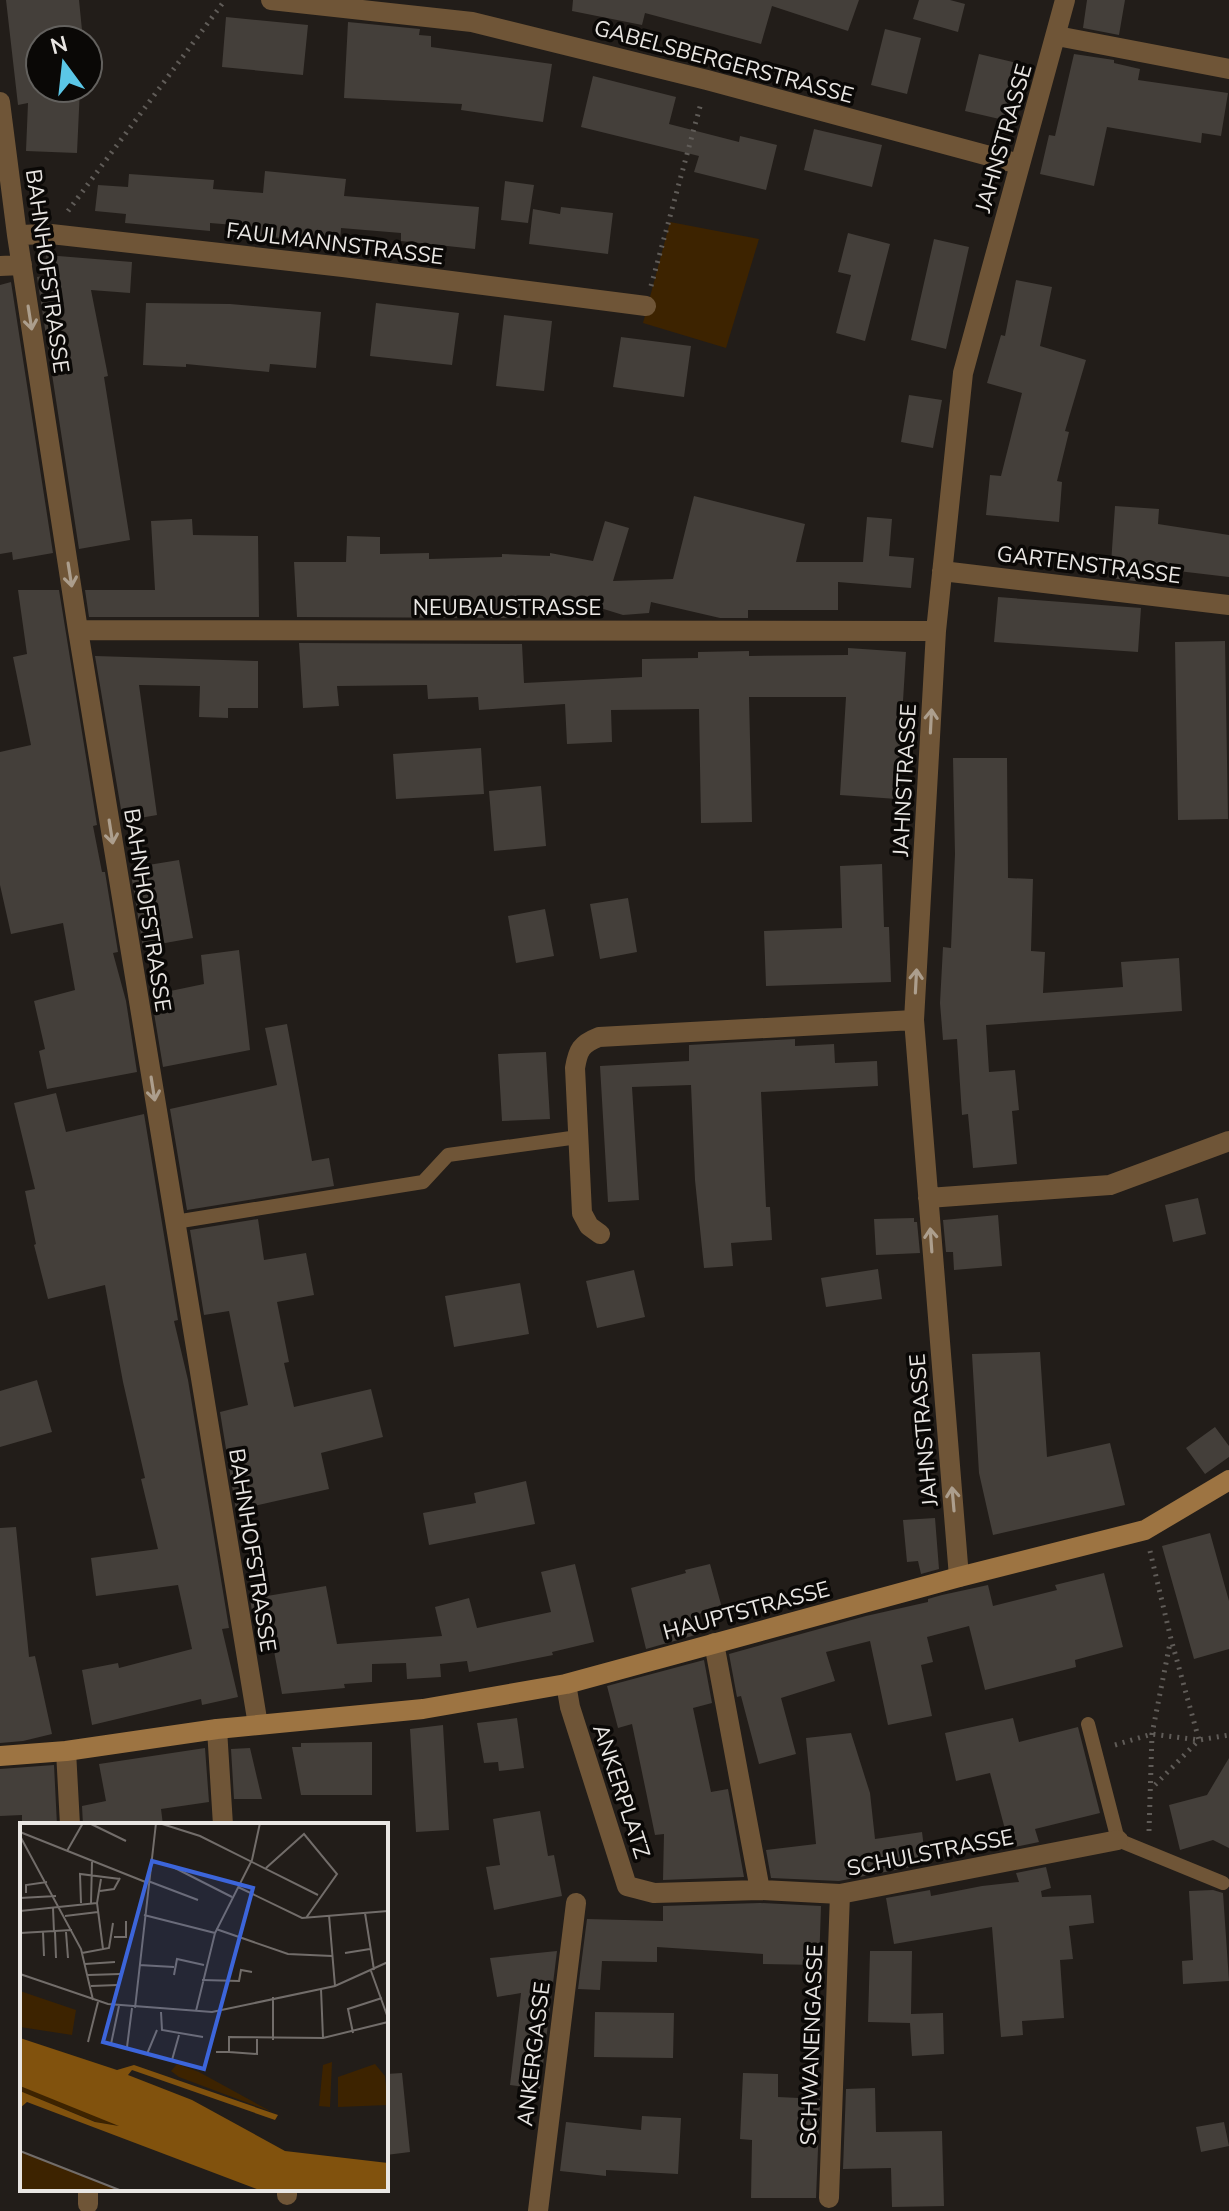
<svg xmlns="http://www.w3.org/2000/svg" width="1229" height="2211" font-family="'Nunito Sans',sans-serif">
  <style>
    .green { fill: #3d2300 }
    .building { fill: #443f3a }
    .lines { fill: none; stroke-linecap: round; stroke-linejoin: round }
    .path { stroke: #605c58; stroke-width: 5; stroke-dasharray: 2 6; stroke-linecap: butt }
    .lane { stroke: #6f5537; stroke-width: 14 }
    .street { stroke: #6f5537; stroke-width: 20 }
    .secondary { stroke: #9d7442; stroke-width: 20 }
    .oneway { stroke: #ac9e8d }
    .labels { text-anchor: middle; stroke-width: 7; stroke-linejoin: round; paint-order: stroke }
    .street-label { font-size: 22px; fill: #e9e6e3; stroke: #0a0806 }
    .inset-road { fill: none; stroke: #726d6a; stroke-width: 2 }
    .view { fill: #3c65da; fill-opacity: 0.15; stroke: #3c65da; stroke-width: 4 }
    .inset-edge { fill: none; stroke: #e9e6e3; stroke-width: 4 }
  </style>
  <rect width="100%" height="100%" fill="#221d19"/>
  <path class="green" d="M670,222L759,239L726,348L643,323Z"/>
  <path class="building" d="M6,0H79L83,40H40V88H80L77,153L26,151L28,103L18,105Z
    M573,0H859L848,31L772,6L761,44L645,13L642,25L572,11Z
    M919,0H950L965,4L958,32L913,19Z
    M1087,0H1125L1119,35L1083,28Z
    M226,17L308,25L303,75L222,67Z
    M348,22L420,29L419,35L431,36V47L552,64L543,122L461,110L462,104L344,98Z
    M885,29L921,38L907,94L871,85Z
    M979,54L1021,64L1008,121L965,111Z
    M1074,54L1114,60V63L1140,69L1138,80L1228,93L1221,136L1202,133L1201,143L1107,127L1094,186L1040,174L1049,135L1055,136Z
    M593,76L676,97L669,124L739,142L740,136L777,145L766,190L694,172L699,156L581,127Z
    M814,129L882,145L872,187L804,170Z
    M265,171L346,179L344,196L479,207L475,249L401,241V233L341,228L340,243L259,236L260,227L210,223V231L125,223L126,214L95,211L98,185L128,187L129,174L214,180L213,189L263,193Z
    M505,181L534,185L528,223L501,220Z
    M561,207L613,213L608,254L529,244L533,209L560,214Z
    M848,233L890,244L865,341L836,333L851,275L838,272Z
    M934,239L969,247L946,349L911,340Z
    M46,255L132,262L130,293L91,290L108,376L104,377L130,540L79,549L37,277L44,276Z
    M1016,280L1052,287L1040,346L1086,360L1065,431L1069,432L1057,481L1062,482L1059,522L986,515L990,475L1001,476L1022,393L987,383L1001,335L1005,336Z
    M11,282L53,553L13,560L12,552L0,554V285Z
    M146,303L230,304L321,312L316,368L270,364L269,372L186,364V367L143,365Z
    M376,303L459,313L452,365L370,356Z
    M504,315L552,321L544,391L496,386Z
    M621,337L691,346L684,397L613,387Z
    M909,395L942,400L933,448L901,442Z
    M694,496L805,524L796,562H863L867,517L892,519L889,556L914,558L911,588L838,582V610H748V618H720L651,602L649,613L623,615L568,598L566,612L526,605V610H519L520,618L297,617L294,562H346L347,536L380,537V554L429,553V559L502,557V554L550,556V553L593,561L605,521L629,528L613,581L673,579Z
    M1115,506L1159,509L1158,524L1229,535V577L1144,567L1143,582L1110,578Z
    M192,519L193,535L258,536L259,617H89L85,590H155L151,521Z
    M18,590H59L97,825L93,826L102,872H105L118,952L113,953L126,1001L137,1072L47,1089L39,1051L45,1049L34,1001L75,990L63,923L11,934L0,885V752L31,745L13,657L27,654Z
    M998,597L1141,608L1138,652L994,642Z
    M1225,641L1228,819L1178,820L1175,642Z
    M299,643L522,644L524,683L642,677V659L698,658V652L749,651V656L848,655V648L906,652L897,799L840,795L846,697H749L752,822L701,823L699,709L611,710L612,742L567,744L565,704L479,710L478,697L428,699L427,685L337,686L339,706L303,708Z
    M95,656L258,661V708H228V718L199,717L200,686L139,685L157,815L123,821Z
    M481,748L484,794L396,799L393,754Z
    M953,758H1007L1008,878L1033,879L1031,951L1045,952L1043,993L1123,987L1121,962L1179,958L1182,1011L986,1025L989,1072L1015,1070L1019,1110L1012,1111L1017,1164L973,1168L968,1114L962,1115L957,1039L943,1040L940,1003L943,947L951,948L955,854Z
    M541,786L546,846L494,851L489,791Z
    M179,860L193,938L143,947L130,868Z
    M882,864L884,927H889L891,982L766,986L764,931L842,928L840,866Z
    M628,898L637,952L600,959L590,904Z
    M545,909L554,956L516,963L508,916Z
    M239,950L250,1050L163,1067L151,995L204,984L201,955Z
    M287,1024L312,1161L329,1158L334,1186L187,1210L170,1109L277,1085L265,1028Z
    M795,1039V1046L834,1044L835,1063L877,1061L878,1086L761,1092L766,1207H770L772,1240L731,1243L733,1266L704,1268L695,1180L691,1085L632,1087L639,1200L608,1202L600,1066L689,1061V1045Z
    M546,1052L550,1119L502,1121L498,1054Z
    M56,1093L66,1132L144,1114L178,1320L174,1321L188,1380L229,1628L222,1629L238,1697L202,1705L201,1699L92,1725L82,1670L118,1663L119,1668L192,1649L178,1585L96,1596L91,1558L158,1549L141,1479L145,1478L123,1382L105,1285L48,1299L34,1245L36,1244L25,1191L35,1189L14,1103Z
    M1198,1198L1206,1234L1173,1242L1165,1205Z
    M998,1215L1002,1266L954,1270L953,1252H946L943,1220Z
    M914,1218V1222H917L920,1253L876,1255L874,1219Z
    M258,1219L264,1260L306,1253L314,1295L277,1302L289,1362L284,1363L294,1407L371,1389L383,1437L321,1453L329,1489L236,1510L220,1412L248,1405L229,1311L204,1315L190,1230Z
    M878,1269L882,1299L826,1307L821,1278Z
    M634,1270L645,1317L597,1328L586,1281Z
    M520,1283L529,1334L454,1347L445,1296Z
    M1040,1352L1047,1457L1110,1443L1125,1505L993,1535L979,1473L972,1354Z
    M37,1380L52,1432L0,1447V1391Z
    M1215,1427L1229,1446V1457L1205,1474L1186,1448Z
    M526,1481L535,1524L429,1545L423,1513L476,1503L474,1493Z
    M935,1518L939,1569L921,1574L918,1561L907,1562L903,1520Z
    M16,1527L29,1657L35,1656L52,1734L23,1741L0,1743V1528Z
    M1210,1533L1229,1601V1649L1194,1659L1162,1546Z
    M575,1564L594,1642L552,1652L553,1655L469,1672L467,1661L440,1664L441,1677L407,1679L406,1663L372,1664V1682L344,1684L345,1688L282,1694L268,1619L254,1622L250,1599L326,1586L337,1644L442,1636L435,1607L469,1598L477,1628L551,1612L541,1572Z
    M710,1564L722,1608L694,1615L699,1634L646,1649L631,1588L686,1573L685,1570Z
    M1104,1573L1123,1647L1075,1660L1076,1667L985,1690L969,1626L927,1637L933,1662L921,1665L932,1716L888,1725L870,1641L826,1652L835,1681L781,1698L796,1754L759,1764L741,1696L737,1697L729,1654L866,1616L928,1602V1599L942,1595L988,1585L993,1606L1057,1590L1055,1585Z
    M704,1660L712,1703L693,1708L711,1792L728,1789L744,1877L663,1880L664,1834L655,1835L632,1724L618,1728L607,1686Z
    M517,1718L524,1768L499,1771L498,1762L484,1763L477,1723Z
    M1013,1718L1019,1742L1078,1727L1100,1813L1035,1829L1039,1842L1010,1848L990,1773L956,1781L945,1733Z
    M443,1725L449,1830L416,1832L410,1729Z
    M851,1733L870,1793L875,1839L922,1832L926,1864L839,1881L771,1878L766,1850L816,1844L806,1738Z
    M372,1742V1795H301L292,1747H301V1743Z
    M205,1748L209,1802L161,1809L163,1825H83L82,1806L106,1801L99,1764Z
    M250,1748L262,1799H234L231,1749Z
    M1229,1758V1848L1213,1840L1180,1850L1169,1805L1207,1795Z
    M54,1765L57,1825H22V1815L0,1816V1769Z
    M540,1811L548,1856L554,1855L562,1896L494,1910L486,1867L500,1865L493,1819Z
    M1046,1867L1051,1888L1041,1891L1042,1897L1091,1895L1094,1923L1069,1926L1073,1959L1060,1960L1064,2018L1022,2021L1023,2035L1001,2037L992,1927L894,1944L886,1898L930,1890L931,1896L982,1886L1019,1882L1016,1873Z
    M1213,1890L1223,1893L1229,1981L1183,1984L1182,1961L1193,1960L1189,1891Z
    M760,1903L821,1906L819,1965L763,1964V1954L657,1947V1962L602,1961L600,1990L578,1989L587,1919L663,1921V1906Z
    M557,1951L540,2089L510,2085L521,1993L497,1997L490,1958Z
    M870,1951H912L911,2014L943,2013L944,2054L912,2056L910,2023L868,2022Z
    M595,2012L674,2013L673,2058L594,2057Z
    M402,2073L410,2152L386,2155V2074Z
    M743,2073L778,2074V2097L820,2099L816,2198H751L752,2140L740,2139Z
    M875,2088L876,2132L942,2131L944,2206L892,2207L891,2168L843,2169L846,2089Z
    M642,2116L681,2118L678,2174L606,2170V2176L560,2171L566,2122L641,2130Z
    M1224,2122L1229,2146L1201,2152L1196,2127Z"/>
  <g class="lines">
    <path class="path" d="M68,211L225,0
      M651,286L701,103
      M1150,1551L1171,1639L1199,1740L1151,1789
      M1115,1745L1152,1734L1199,1740L1229,1735
      M1149,1831L1152,1734L1170,1643"/>
    <path class="lane" d="M175,1222L423,1182L448,1155L578,1137
      M1088,1724L1118,1840L1223,1883"/>
    <path class="street" d="M271,0L472,22L707,80L1019,164
      M1057,36L1229,69
      M0,102L17,235L78,630L258,1725
      M17,235L51,234L343,267L646,306
      M0,266L22,265
      M942,571L1229,605
      M78,630L936,631
      M928,1198L1110,1185L1229,1141
      M600,1234L589,1226L582,1213L575,1068C578,1050 581,1044 599,1037L914,1020
      M959,1577L914,1020L936,631L963,373L1065,0
      M714,1643L760,1890
      M566,1684L570,1707L627,1886L654,1893L760,1890L840,1894L1118,1840
      M217,1729L223,1825
      M66,1751L70,1825
      M88,2189V2204
      M287,2189V2195
      M829,2198L840,1894
      M538,2211L576,1903"/>
    <path class="secondary" d="M0,1756L66,1751L217,1729L423,1709L566,1684L959,1577L1145,1530L1229,1480"/>
  </g>
  <defs><path id="oneway-shaft" d="M-6 0H5M1.5-3L5.5 0L1.5 3" fill="none" stroke-width="1.6" stroke-linecap="round" stroke-linejoin="round" transform="scale(2)"/></defs>
  <g class="oneway">
    <use href="#oneway-shaft" transform="translate(30 318) rotate(81)"/>
    <use href="#oneway-shaft" transform="translate(70 575) rotate(81)"/>
    <use href="#oneway-shaft" transform="translate(931 721) rotate(-87)"/>
    <use href="#oneway-shaft" transform="translate(111 832) rotate(81)"/>
    <use href="#oneway-shaft" transform="translate(916 981) rotate(-87)"/>
    <use href="#oneway-shaft" transform="translate(153 1089) rotate(81)"/>
    <use href="#oneway-shaft" transform="translate(931 1240) rotate(-94)"/>
    <use href="#oneway-shaft" transform="translate(953 1499) rotate(-95)"/>
  </g>
  <g class="labels">
    <g class="street-label">
      <text transform="translate(724 61) rotate(15)" y="8">GABELSBERGERSTRASSE</text>
      <text transform="translate(1003 138) rotate(-74)" y="8">JAHNSTRASSE</text>
      <text transform="translate(335 243) rotate(7)" y="8">FAULMANNSTRASSE</text>
      <text transform="translate(48 271) rotate(82)" y="8">BAHNHOFSTRASSE</text>
      <text transform="translate(1089 564) rotate(7)" y="8">GARTENSTRASSE</text>
      <text x="507" y="615">NEUBAUSTRASSE</text>
      <text transform="translate(904 780) rotate(-87)" y="8">JAHNSTRASSE</text>
      <text transform="translate(148 910) rotate(81)" y="8">BAHNHOFSTRASSE</text>
      <text transform="translate(923 1430) rotate(-95)" y="8">JAHNSTRASSE</text>
      <text transform="translate(253 1550) rotate(81)" y="8">BAHNHOFSTRASSE</text>
      <text transform="translate(746 1610) rotate(-15)" y="8">HAUPTSTRASSE</text>
      <text transform="translate(622 1791) rotate(72)" y="8">ANKERPLATZ</text>
      <text transform="translate(930 1852) rotate(-11)" y="8">SCHULSTRASSE</text>
      <text transform="translate(811 2045) rotate(-88)" y="8">SCHWANENGASSE</text>
      <text transform="translate(533 2054) rotate(-83)" y="8">ANKERGASSE</text>
    </g>
  </g>
  <g transform="translate(20 1823)">
    <rect width="368" height="368" fill="#221d19"/>
    <path d="M0,168L56,187L52,212L0,204ZM312,239L310,284L299,283L303,242ZM157,241L179,249L252,289L159,254L151,248ZM355,241L365,253L368,282L318,284V254ZM0,263L96,300L99,303L76,299L0,268ZM0,328L102,368H0Z" fill="#3d2300"/>
    <path d="M0,215L97,247L114,242L258,292L255,297L112,247L108,252L172,277L265,328L368,340V368H242L7,279L0,285V268L75,299L99,303L0,263Z" fill="#81520d"/>
    <path class="inset-road" d="M69,0L106,18M139,0L180,13L298,72M0,9L128,60M0,13L61,126L73,177M47,28L63,0M151,43L212,74M246,45L284,11L317,51L286,95M81,56L77,80L83,126M128,58L178,77M218,64L282,95L368,88M80,68L94,66L100,55M6,70V62L27,59M0,75L36,73M61,80L60,51L100,56M71,80L72,39M33,85L34,109M0,88L77,80M345,90L354,147M124,92L195,110M309,92L315,163M45,93L78,89M196,106L268,131L312,133M23,109L24,133M35,109L36,135M46,109L48,135M0,110L52,107M94,114H106V98M62,130L89,125L93,100M325,130L350,126M65,141L95,139M119,142L154,144M351,148L368,195M0,151L88,181L192,189L315,163L368,139M68,152L100,151M154,152L157,136L184,142M182,157L219,158L221,147L232,149M71,163L98,162M301,166L303,215M115,185L136,0M176,188L195,110L232,37L240,0M141,189L142,207L183,214M333,210L328,186L362,175M253,217V174M68,219L78,179M91,221L99,183M107,224L112,185M196,229H209V214L303,215L368,199M209,229L237,231V216M127,231L137,207M152,237L159,212M0,328L102,368"/>
    <path class="view" d="M132,38L233,65L184,246L83,219Z"/>
    <rect width="368" height="368" class="inset-edge"/>
  </g>
  <g transform="translate(64 64) rotate(345)"><circle r="38" fill="#0a0806" stroke="#63615e" stroke-width="2"/>
  <path d="M0-6L14 30L0 20L-14 30Z" fill="#5bc7e7"/>
  <text y="-12" font-size="22" font-weight="bold" text-anchor="middle" fill="#e9e6e3">N</text>
  </g>
</svg>
